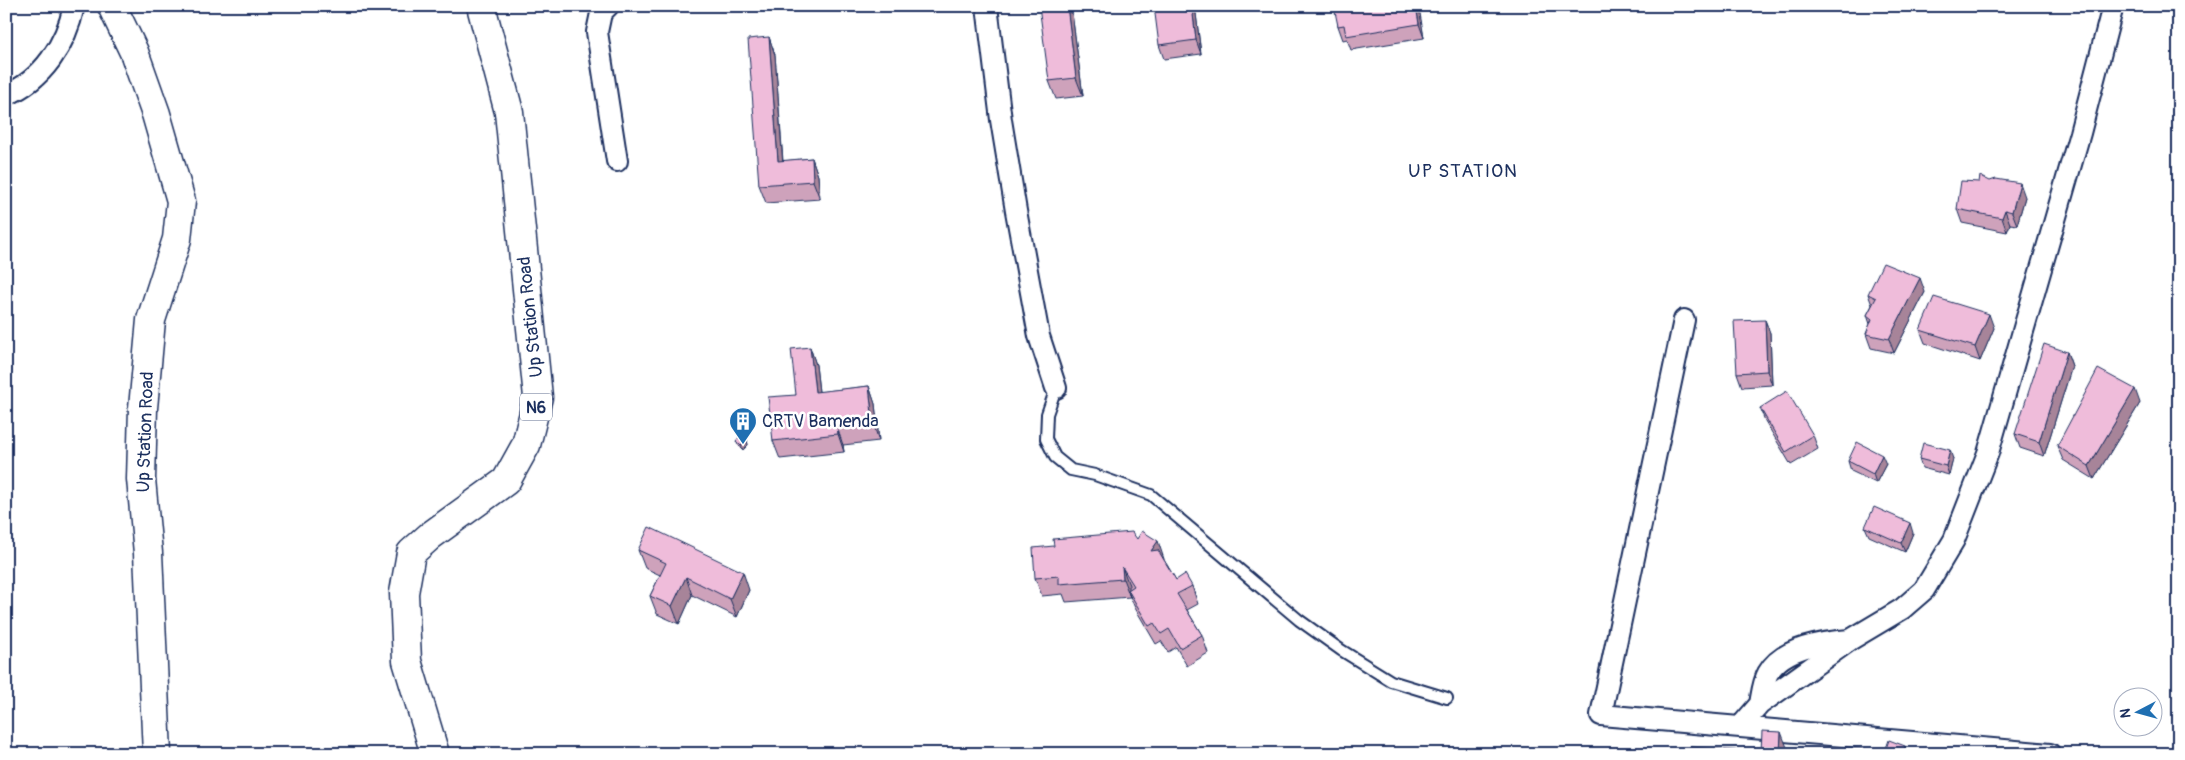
<svg xmlns="http://www.w3.org/2000/svg" width="2185" height="760" font-family="Pangolin,sans-serif">
  <style>
    .lines { fill: none; stroke-linecap: round; stroke-linejoin: round }
    .service-casing { stroke: #1b2f5e; stroke-width: 14 }
    .minor-casing { stroke: #1b2f5e; stroke-width: 24 }
    .trunk-casing { stroke: #1b2f5e; stroke-width: 31 }
    .service { stroke: #fff; stroke-width: 10 }
    .minor { stroke: #fff; stroke-width: 20 }
    .trunk { stroke: #fff; stroke-width: 28 }
    .wall { fill: #cea2bb; stroke: #1b2f5e }
    .shaded-wall { fill: #a78499; stroke: #1b2f5e }
    .building { fill: #efbcda; stroke: #1b2f5e }
    .labels { text-anchor: middle; stroke-width: 5; stroke-linejoin: round; paint-order: stroke }
    .shield { fill: #fff; stroke: #5f6d8e; stroke-width: 1 }
    .shield-label { font-size: 16px; font-weight: bold; fill: #1b2f5e }
    .street-label { font-size: 18px; fill: #1b2f5e; stroke: #fff }
    .poi-label { font-size: 18px; fill: #1b2f5e; stroke: #fff; text-anchor: start }
    .neighbourhood-label { font-size: 19px; letter-spacing: 1px; fill: #1b2f5e; stroke: #fff }
  </style>
  <rect width="100%" height="100%" fill="#fff"/>
  <filter id="ink" filterUnits="userSpaceOnUse"><feTurbulence type="fractalNoise" baseFrequency=".02" numOctaves="2"/><feDisplacementMap in="SourceGraphic" scale="10" xChannelSelector="R" yChannelSelector="G"/><feConvolveMatrix kernelMatrix="1 2 1 2 8 2 1 2 1" color-interpolation-filters="sRGB"/></filter>
  <g filter="url(#ink)">
    <g class="lines">
      <g class="service-casing">
        <path id="service" d="M1056,388L1047,414L1046,439L1055,457L1071,470L1095,475L1151,495L1299,620L1341,650L1391,681L1447,698"/>
      </g>
      <g class="minor-casing">
        <path id="minor" d="M608,6L601,13L597,32L617,161
          M987,6L1001,120L1016,211L1039,336L1056,388
          M6,95C43,80 66,44 74,6
          M1684,320L1601,715L2050,754
          M1760,704C1762,693 1763,682 1768,673C1783,647 1823,642 1850,640
          M1740,727L1760,704L1850,640L1902,609L1924,590L1954,540L1988,453L2080,133L2113,6"/>
      </g>
      <g class="trunk-casing">
        <path id="trunk" d="M112,6L134,52L156,114L181,201L177,239L151,320L143,408L141,479L148,553L157,754
          M435,754L407,661L404,593L411,553L430,536L506,481L526,445L538,397L509,112L481,6"/>
      </g>
      <use href="#service" class="service"/>
      <use href="#minor" class="minor"/>
      <use href="#trunk" class="trunk"/>
    </g>
    <path class="wall" d="M1071,6L1083,96L1056,99L1049,81Z
      M1195,6L1201,54L1164,59L1159,45Z
      M1337,6H1418L1424,38L1351,50L1347,39L1343,40L1338,26Z
      M769,37L775,55L783,161L812,158L818,176L820,199L766,203L759,185Z
      M2025,197L2017,225L2010,224L2007,232L1962,223L1957,209Z
      M1925,292L1894,353L1871,348L1866,334L1870,324L1867,315L1872,305L1868,294Z
      M1765,320L1770,333L1772,385L1742,387L1737,373Z
      M1994,328L1980,361L1925,343L1920,330Z
      M810,347L816,365L819,392L869,386L875,404L879,441L843,445L844,452L780,459L773,441L796,395Z
      M2067,352L2072,366L2044,456L2020,448L2015,434Z
      M2140,403L2094,479L2063,460L2057,446Z
      M1760,408L1813,435L1818,449L1791,465L1765,421Z
      M747,440L748,445L743,450L738,445L736,441Z
      M1919,459H1953L1949,475L1922,468Z
      M1848,461L1886,464L1876,483L1851,471Z
      M1865,527L1913,533L1905,552L1869,536Z
      M1137,539L1164,559V560L1176,580L1192,586L1198,604L1187,610L1202,635L1208,653L1187,666L1176,647L1168,652L1161,641L1156,644L1135,608L1129,594L1130,597L1066,602L1063,594L1042,596L1035,578Z
      M638,550L749,590L737,617L692,595L679,624L657,614L650,596L660,575L645,568Z"/>
    <path class="shaded-wall" d="M1067,6H1071L1083,96L1076,78Z
      M1192,6H1195L1201,54L1196,40Z
      M1416,6H1418L1419,7L1424,38L1419,24Z
      M769,37L775,55L784,179L778,161Z
      M812,158L818,176L820,199L813,181Z
      M2020,183L2025,197L2017,225L2012,212Z
      M2005,210L2010,224L2007,232L2002,218Z
      M1920,278L1925,292L1894,353L1889,339Z
      M1989,314L1994,328L1980,361L1975,347Z
      M1765,320L1770,333L1772,385L1767,371Z
      M810,347L816,365L821,410L815,392Z
      M2067,352L2072,366L2044,456L2039,442Z
      M869,386L875,404L879,441L873,423Z
      M2135,389L2140,403L2094,479L2089,466Z
      M837,427L843,445L844,452L838,434Z
      M747,440L748,445L743,450L741,446Z
      M1950,450L1953,459L1949,475L1946,466Z
      M1882,455L1886,464L1876,483L1873,474Z
      M1910,523L1913,533L1905,552L1901,543Z
      M1158,541L1164,559L1158,569L1151,551Z
      M1122,567L1129,585V592L1128,590L1130,597L1123,579Z
      M743,572L749,590L737,617L730,599Z
      M686,577L692,595L679,624L672,606Z
      M1781,732L1788,750L1787,754H1780Z
      M1905,746L1907,754H1902Z"/>
    <path class="building" d="M1039,6H1067L1076,78L1049,81Z
      M1154,6H1192L1196,40L1159,45Z
      M1337,6H1416L1419,24L1346,36L1344,25L1338,26L1334,7Z
      M769,37L778,161L812,158L813,181L759,185L748,39Z
      M1980,176L1990,181L1996,179L2020,183L2012,212L2005,210L2002,218L1957,209L1961,181L1979,182Z
      M1883,263L1920,278L1889,339L1866,334L1872,319L1867,315L1876,298L1868,294Z
      M1934,297L1989,314L1975,347L1920,330Z
      M1765,320L1767,371L1737,373L1734,321Z
      M2044,344L2067,352L2039,442L2015,434Z
      M810,347L815,392L869,386L873,423L837,427L838,434L773,441L768,397L796,395L791,349Z
      M2098,369L2135,389L2089,466L2057,446Z
      M1787,391L1813,435L1786,452L1760,408Z
      M741,435L747,440L741,446L736,441Z
      M1857,442L1882,455L1873,474L1848,461Z
      M1923,443L1950,450L1946,466L1919,459Z
      M1874,507L1910,523L1901,543L1865,527Z
      M649,527L743,572L730,599L686,577L672,606L650,596L666,563L638,550Z
      M1142,531L1158,541L1151,551L1158,550L1176,580L1185,574L1192,586L1177,594L1202,635L1180,648L1169,629L1161,634L1154,623L1149,626L1128,590L1134,586L1122,567L1123,579L1059,584V576L1035,578L1033,548L1054,546L1053,539L1132,532L1137,539Z
      M1762,731L1781,732L1780,754H1689L1690,747L1761,752Z
      M1889,740L1905,746L1902,754H1884Z"/>
  </g>
  <defs>
    <g id="building-pin" transform="scale(1.4375)"><path d="M0 17L-7.5 6A9.5 9.5 0 1 1 7.5 6Z" fill="#1f6fb2" stroke="#fff"/><path d="M-4-6H4V6H1V3H-1V6H-4ZM-2.5-4.3h1.7v1.8h-1.7ZM.8-4.3h1.7v1.8H.8ZM-2.5-1h1.7V.8h-1.7ZM.8-1h1.7V.8H.8Z" fill="#fff"/></g>
  </defs>
  <g fill-rule="evenodd">
    <use href="#building-pin" x="743" y="421"/>
  </g>
  <g class="labels">
    <rect class="shield" x="520" y="393.5" width="32" height="27" rx="4"/>
    <g class="shield-label">
      <text x="536" y="413">N6</text>
    </g>
    <g class="street-label">
      <text transform="translate(530 317) rotate(-96)" y="6">Up Station Road</text>
      <text transform="translate(145 432) rotate(-88)" y="6">Up Station Road</text>
    </g>
    <g class="poi-label">
      <text x="762" y="427">CRTV Bamenda</text>
    </g>
    <g class="neighbourhood-label">
      <text x="1463" y="177">UP STATION</text>
    </g>
  </g>
  <rect width="2185" height="760" fill="none" stroke="#fff" stroke-width="25"/>
  <rect x="12" y="12" width="2160" height="735" fill="none" stroke="#1b2f5e" stroke-width="2" filter="url(#ink)"/>
  <g transform="translate(2138 712) rotate(264)"><circle r="24" fill="#ffffff" stroke="#a4acbf"/>
  <path d="M0-4L9 19L0 12L-9 19Z" fill="#1f6fb2"/>
  <text y="-8" font-size="14" font-weight="bold" text-anchor="middle" fill="#1b2f5e">N</text>
  </g>
</svg>
